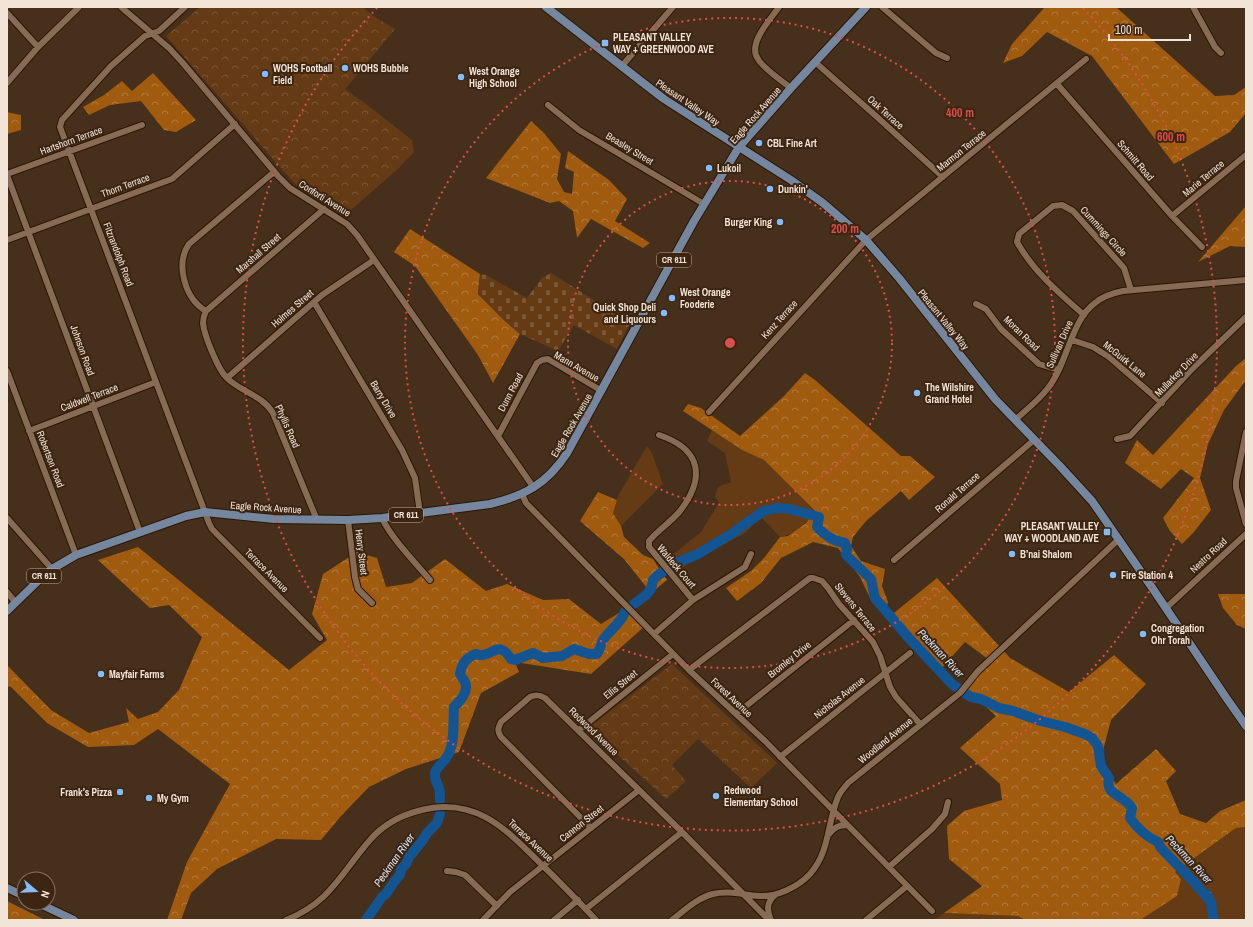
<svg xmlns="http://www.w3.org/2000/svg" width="1253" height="927" font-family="'Archivo Narrow',sans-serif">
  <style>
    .green { fill: #643b14 }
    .forest { fill: url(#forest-crowns) }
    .cemetery { fill: url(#cemetery-stones) }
    .park { fill: url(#park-crowns) }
    .water { fill: url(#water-rules) }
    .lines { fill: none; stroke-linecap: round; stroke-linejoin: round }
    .river { stroke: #135493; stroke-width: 10 }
    .minor-casing { stroke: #2c1603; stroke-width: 8 }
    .major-casing { stroke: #2c1603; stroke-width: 10 }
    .minor { stroke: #866b55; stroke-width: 6 }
    .major { stroke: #75879e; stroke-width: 8 }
    .ring { fill: none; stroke: #dc4e4b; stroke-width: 2; stroke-dasharray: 2 4 }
    .poi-dot { fill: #84bcfb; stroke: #3c2511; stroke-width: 1.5 }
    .labels { text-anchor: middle; stroke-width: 4; stroke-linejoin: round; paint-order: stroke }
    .shield { fill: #3c2511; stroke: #bcab9c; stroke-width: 1 }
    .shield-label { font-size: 9px; font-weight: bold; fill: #f3e4d8 }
    .poi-label { font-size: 10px; font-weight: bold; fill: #f3e4d8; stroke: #3c2511; text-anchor: start }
    .street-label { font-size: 10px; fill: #f3e4d8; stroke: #3c2511 }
    .water-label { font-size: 11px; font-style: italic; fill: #d6e6f8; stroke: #3c2511 }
    .centre { fill: #dc4e4b; stroke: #3c2511; stroke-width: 2 }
    .ring-label { font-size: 12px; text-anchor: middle; font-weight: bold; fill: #dc4e4b; stroke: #3c2511; stroke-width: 4; stroke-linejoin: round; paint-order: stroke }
  </style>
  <defs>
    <pattern id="forest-crowns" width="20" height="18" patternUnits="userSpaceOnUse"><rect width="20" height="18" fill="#a05b0f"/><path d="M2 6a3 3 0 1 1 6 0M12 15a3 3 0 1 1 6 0" fill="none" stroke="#b27a3d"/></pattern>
    <pattern id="cemetery-stones" width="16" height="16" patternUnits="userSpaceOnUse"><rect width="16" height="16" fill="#643b14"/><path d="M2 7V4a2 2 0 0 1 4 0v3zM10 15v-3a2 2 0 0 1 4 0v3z" fill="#7b5735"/></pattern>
    <pattern id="park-crowns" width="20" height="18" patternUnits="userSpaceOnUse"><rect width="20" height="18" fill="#643b14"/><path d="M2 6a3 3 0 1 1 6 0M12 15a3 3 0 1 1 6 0" fill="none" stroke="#7b5735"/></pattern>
    <pattern id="water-rules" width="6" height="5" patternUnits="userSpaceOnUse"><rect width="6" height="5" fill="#135493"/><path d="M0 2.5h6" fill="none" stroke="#366ca1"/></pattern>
  </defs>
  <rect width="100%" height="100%" fill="#462f1b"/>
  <path class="green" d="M712,430L742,450L764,460L815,512C806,523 795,534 780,537L761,517L745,533L688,564L678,571L666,560L701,532L719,503L715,496L718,487L731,482L725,453L707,441Z
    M647,446L652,453L663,484L621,526L613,513L618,496Z
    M1246,827V920H1140L1175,873L1236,828Z
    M944,913L1018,916L1025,920H934Z"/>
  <path class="forest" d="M1045,7H1116L1215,96L1234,95L1246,87V113L1230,132L1174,164L1092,56L1047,32L1022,56L1003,63L1012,44Z
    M153,73L196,120L176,132L164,130L141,101L110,105L89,115L83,107L104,95L122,81L132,91Z
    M7,112L21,115V130L7,134Z
    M531,121L544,133L561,154L557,179L564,192L572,194L574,172L565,168L568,151L609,180L627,199L615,221L650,243L643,248L591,219L577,238L573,211L559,201L550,203L486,178Z
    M1246,206V247L1230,246L1198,262Z
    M410,229L480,274L478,294L505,321L520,334L493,383L478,355L415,266L394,252Z
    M1246,358V380L1224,410L1208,444L1200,478L1211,510L1194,532L1182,544L1170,531L1163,518L1194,478L1181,469L1161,489L1125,463L1137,440L1153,455L1236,366Z
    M805,373L815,380L901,456H910L935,477L909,500L901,491L866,521L853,537L851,546L861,561L885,569L882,586L888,602L884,615L872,602L860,577L838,548L813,542L781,558L761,583L737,601L726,588L751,571L764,558L780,537L788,536L806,523L815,511L764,460L742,450L683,411L688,404L701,408L740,436L784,396Z
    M598,492L617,500L613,513L621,526L624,537L643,555L653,559L667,580L651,593L624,559L580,521Z
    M138,547L289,670L327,640L312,614L323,574L357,552L377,558L386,587L412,583L445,559L486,591L507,584L543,600L569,599L601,624L627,608L645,626L591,674L515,662L519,672L481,693L459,752L406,769L369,787L341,816L321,840L276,839L217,869L191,893L181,920H167L187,862L230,784L158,729L134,745L88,747L47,723L11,687L7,686V665L51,710L89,733L129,722L126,708L138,719L158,712L179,690L202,637L169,605L150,608L98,560Z
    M937,578L1010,658L1069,692L1114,655L1146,684L1111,720L1100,762L1116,784L1156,749L1176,771L1166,781L1180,814L1206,823L1220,811L1246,800V827L1236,828L1175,872L1181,879L1177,896L1140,920H1025L1018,916L944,913L982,886L949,859L947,826L964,811L1002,800L1000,784L960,748L996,716L964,687L988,659L965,642L939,671L889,617Z
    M1218,594H1246V629L1237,625L1223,608Z
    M7,901L45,920H7Z"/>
  <path class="cemetery" d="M551,273L630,323L617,349L574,325L558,351L520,334L505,321L478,294L480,274L486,275L527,298L542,278Z"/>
  <path class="park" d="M200,7H363L372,15L395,29L345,89L366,104L412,140L414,152L398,169L345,215L295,184L166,36Z
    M672,664L777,763L751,788L698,739L672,765L686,781L666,799L588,728Z"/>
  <path class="water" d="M1184,866L1196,878L1201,888L1211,891L1215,901L1218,920H1214C1212,907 1215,902 1204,892H1200L1180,869Z"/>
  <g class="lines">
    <path class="river" d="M634,604L646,595L651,589L653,580L658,575L676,563L698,554L733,533L745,524L764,511L777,508L789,509L819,517L817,527C826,536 833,541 845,543L847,549L846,555L871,579L875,598L907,636L953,685L971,697L981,699L999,708L1013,711L1041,721L1065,727L1085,734L1092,738L1098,746L1101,766L1109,778C1105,796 1123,794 1132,808L1130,818C1137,828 1147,837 1158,842L1161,848L1195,883L1211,902L1213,916L1214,920
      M440,800C440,796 440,792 439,788C437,783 434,779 435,773C436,767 446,761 449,753C455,740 453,722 454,707C460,701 469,692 465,682C464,679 461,677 460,674C462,663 466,658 476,654C492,660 497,637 511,659L515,660L533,653L543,658L562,656L574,649L589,654H597C601,649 600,645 603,640C610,630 620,624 625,612
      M366,920L382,897L386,894L394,882L400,875L401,869L406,864L409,857L423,840L427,833L437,823L440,814"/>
    <g class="minor-casing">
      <path id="minor" d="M121,7L169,48L182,62L278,176L290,188L347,224L357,235L534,488
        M185,7L159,31L145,36L111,66L62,120L60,127L209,523L212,529L320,638
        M779,7C770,20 747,44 758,59C762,67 783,82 791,88
        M882,7L936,53L947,58
        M1193,7L1215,47L1221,53
        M7,13L38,47
        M815,62L877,117L943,177
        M621,67L673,7
        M7,83L38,47L79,7
        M1057,84L1172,216L1202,247
        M548,105L579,130L704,204
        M7,174L142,125
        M7,175L140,532
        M1172,216L1246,155
        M7,240L172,179L235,124
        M314,302L402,450L415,478L420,513
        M976,304L986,309L1001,329L1039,364L1059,370
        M206,311C204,315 203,319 203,323C204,335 218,369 226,377C240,392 261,394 273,413L317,520
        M206,311C185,299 175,264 189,244L274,172
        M206,311L324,209
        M1084,315C1059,293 1033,271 1017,242L1019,234L1053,206L1062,205L1073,211L1124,268L1131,290
        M1072,340L1093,347L1109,357L1162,403
        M7,371L76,555
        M227,378L322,295L374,260
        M709,412L866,240L1086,59
        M1015,420C1026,410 1039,400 1048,388C1067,365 1071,320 1095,303C1103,296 1113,293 1123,291L1246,280
        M29,431L156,382
        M1246,432L1236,481V488L1246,524
        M659,435C701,449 706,477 680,511C671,522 658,530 649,541V547L693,600
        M498,436L537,363L542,360L548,359L602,391
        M1117,439L1130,436L1192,369L1246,317
        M522,494L526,503L689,670L765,741L932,911
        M7,518L52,569
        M382,518C391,538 415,562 430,580
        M348,520L355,577L358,589L372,603
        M894,560L1034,440
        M7,592L16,603
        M1166,608L1246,534
        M654,634L693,600L745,567L751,554
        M689,670L810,578H813L822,581L828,588L839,604L873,642L880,656L890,687L896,697L920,724
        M736,714L854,620
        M579,730L673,654
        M780,757L910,653
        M591,828L501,737C497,731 498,728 501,722L530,697C536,694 540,695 545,698L682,832L769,920
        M829,834C835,827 839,825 847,825
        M889,867L932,829L945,814L948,802
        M447,871L456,872L465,875L497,906
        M586,909L682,832
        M286,920C330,903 341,873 370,840C383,825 399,816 418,811C474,795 505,828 541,864C560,882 578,901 596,920
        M483,920L510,892L639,790
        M554,920L578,900
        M672,920C685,910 697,898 713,894C729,890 743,895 759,896C777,897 798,887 810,874C830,852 827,823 838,797C840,792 845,787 848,783L960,693L978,671L1119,539
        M771,920C767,910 766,903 775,895
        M866,920L907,886"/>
    </g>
    <g class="major-casing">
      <path id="major" d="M546,7L642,82L664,99L791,180L823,203L866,240L899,278L995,399L1059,465L1092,501L1153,589L1225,696L1246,726
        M7,611L41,578L52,569L76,555L186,516L205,512L274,519L348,520L382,518L490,504C524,496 547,484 567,453L694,221L739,147L791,88L866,7
        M7,888L24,896
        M38,903L74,920"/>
    </g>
    <use href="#minor" class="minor"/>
    <use href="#major" class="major"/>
  </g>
  <g class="ring">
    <circle cx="730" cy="343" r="162"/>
    <circle cx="730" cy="343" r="325"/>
    <path d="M1083 8A487 487 0 1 1 377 8"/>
  </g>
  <g class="poi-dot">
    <rect x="601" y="39" width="8" height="8" rx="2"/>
    <circle cx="345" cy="68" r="4"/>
    <circle cx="265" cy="74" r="4"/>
    <circle cx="461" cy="77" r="4"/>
    <circle cx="759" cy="143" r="4"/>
    <circle cx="709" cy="168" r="4"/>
    <circle cx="770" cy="189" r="4"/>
    <circle cx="780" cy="222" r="4"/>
    <circle cx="672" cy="298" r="4"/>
    <circle cx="664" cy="313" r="4"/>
    <circle cx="917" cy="393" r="4"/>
    <rect x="1103" y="528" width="8" height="8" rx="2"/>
    <circle cx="1012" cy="554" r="4"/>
    <circle cx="1113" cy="575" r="4"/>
    <circle cx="1143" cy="634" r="4"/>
    <circle cx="101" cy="674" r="4"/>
    <circle cx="120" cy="792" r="4"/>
    <circle cx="716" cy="796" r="4"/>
    <circle cx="149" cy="798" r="4"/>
  </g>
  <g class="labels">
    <g class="shield">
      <rect x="657" y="253" width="34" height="14" rx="3"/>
      <rect x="389" y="508" width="34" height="14" rx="3"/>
      <rect x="27" y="569" width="34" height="14" rx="3"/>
    </g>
    <g class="shield-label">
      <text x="674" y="263">CR 611</text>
      <text x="406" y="518">CR 611</text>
      <text x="44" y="579">CR 611</text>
    </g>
    <g class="poi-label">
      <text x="613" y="41">PLEASANT VALLEY<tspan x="613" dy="12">WAY + GREENWOOD AVE</tspan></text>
      <text x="273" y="72">WOHS Football<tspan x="273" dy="12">Field</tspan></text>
      <text x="353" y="72">WOHS Bubble</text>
      <text x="469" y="75">West Orange<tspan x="469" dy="12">High School</tspan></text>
      <text x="767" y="147">CBL Fine Art</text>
      <text x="717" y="172">Lukoil</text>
      <text x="778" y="193">Dunkin'</text>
      <text x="772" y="226" text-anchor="end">Burger King</text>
      <text x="680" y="296">West Orange<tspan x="680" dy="12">Fooderie</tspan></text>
      <text x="656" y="311" text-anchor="end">Quick Shop Deli<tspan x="656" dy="12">and Liquours</tspan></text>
      <text x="925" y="391">The Wilshire<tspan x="925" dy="12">Grand Hotel</tspan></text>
      <text x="1099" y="530" text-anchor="end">PLEASANT VALLEY<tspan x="1099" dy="12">WAY + WOODLAND AVE</tspan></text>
      <text x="1020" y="558">B’nai Shalom</text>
      <text x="1121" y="579">Fire Station 4</text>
      <text x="1151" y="632">Congregation<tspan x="1151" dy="12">Ohr Torah</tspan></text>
      <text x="109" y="678">Mayfair Farms</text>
      <text x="724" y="794">Redwood<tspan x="724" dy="12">Elementary School</tspan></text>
      <text x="112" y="796" text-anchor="end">Frank’s Pizza</text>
      <text x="157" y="802">My Gym</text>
    </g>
    <g class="street-label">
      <text transform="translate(688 102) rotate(34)" y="4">Pleasant Valley Way</text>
      <text transform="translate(886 112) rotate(42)" y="4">Oak Terrace</text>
      <text transform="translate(755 115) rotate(-49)" y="4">Eagle Rock Avenue</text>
      <text transform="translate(71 140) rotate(-20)" y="4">Hartshorn Terrace</text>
      <text transform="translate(630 148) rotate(31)" y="4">Beasley Street</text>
      <text transform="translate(961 150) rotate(-39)" y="4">Marmon Terrace</text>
      <text transform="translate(1136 160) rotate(49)" y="4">Schmitt Road</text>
      <text transform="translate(1203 178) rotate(-40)" y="4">Marie Terrace</text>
      <text transform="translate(125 185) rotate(-20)" y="4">Thorn Terrace</text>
      <text transform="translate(325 198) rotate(32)" y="4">Conforti Avenue</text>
      <text transform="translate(1104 231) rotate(48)" y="4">Cummings Circle</text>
      <text transform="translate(258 253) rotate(-41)" y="4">Marshall Street</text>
      <text transform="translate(119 254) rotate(69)" y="4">Fitzrandolph Road</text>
      <text transform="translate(292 308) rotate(-41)" y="4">Holmes Street</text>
      <text transform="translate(779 319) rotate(-48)" y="4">Kenz Terrace</text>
      <text transform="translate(944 319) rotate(51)" y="4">Pleasant Valley Way</text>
      <text transform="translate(1022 333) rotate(44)" y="4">Moran Road</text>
      <text transform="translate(1059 344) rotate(-66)" y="4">Sullivan Drive</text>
      <text transform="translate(83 350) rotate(70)" y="4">Johnson Road</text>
      <text transform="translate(1125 359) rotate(39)" y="4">McGuirk Lane</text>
      <text transform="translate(577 366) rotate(30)" y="4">Mann Avenue</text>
      <text transform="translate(1176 374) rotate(-46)" y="4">Mullarkey Drive</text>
      <text transform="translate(510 392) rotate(-62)" y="4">Dunn Road</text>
      <text transform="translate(89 397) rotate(-21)" y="4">Caldwell Terrace</text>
      <text transform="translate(384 399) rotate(59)" y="4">Barry Drive</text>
      <text transform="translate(571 425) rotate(-60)" y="4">Eagle Rock Avenue</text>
      <text transform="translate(288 426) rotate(66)" y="4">Phyllis Road</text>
      <text transform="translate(51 459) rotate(69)" y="4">Robertson Road</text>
      <text transform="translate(957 492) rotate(-41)" y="4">Ronald Terrace</text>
      <text transform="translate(266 507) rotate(4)" y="4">Eagle Rock Avenue</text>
      <text transform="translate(362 552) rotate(83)" y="4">Henry Street</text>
      <text transform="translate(1208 555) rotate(-43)" y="4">Nestro Road</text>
      <text transform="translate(677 566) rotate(50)" y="4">Waldeck Court</text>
      <text transform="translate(267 570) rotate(45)" y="4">Terrace Avenue</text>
      <text transform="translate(856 607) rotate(51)" y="4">Stevens Terrace</text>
      <text transform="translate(789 659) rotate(-39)" y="4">Bromley Drive</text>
      <text transform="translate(620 684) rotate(-39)" y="4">Ellis Street</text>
      <text transform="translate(732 697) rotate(43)" y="4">Forest Avenue</text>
      <text transform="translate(839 697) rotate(-38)" y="4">Nicholas Avenue</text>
      <text transform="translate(594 731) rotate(44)" y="4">Redwood Avenue</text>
      <text transform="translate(885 740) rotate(-39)" y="4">Woodland Avenue</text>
      <text transform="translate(581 823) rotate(-38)" y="4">Cannon Street</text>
      <text transform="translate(531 840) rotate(43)" y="4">Terrace Avenue</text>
    </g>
    <g class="water-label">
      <text transform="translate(941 653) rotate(47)" y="4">Peckman River</text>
      <text transform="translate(1189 859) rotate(47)" y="4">Peckman River</text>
      <text transform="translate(394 860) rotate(-55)" y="4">Peckman River</text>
    </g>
  </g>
  <circle cx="730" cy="343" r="6" class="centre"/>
  <g class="ring-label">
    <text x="960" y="117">400 m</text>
    <text x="1171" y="141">600 m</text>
    <text x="845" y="233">200 m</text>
  </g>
  <rect width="1253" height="927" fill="none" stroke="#f3e4d8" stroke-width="16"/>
  <g transform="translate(36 891) rotate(109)"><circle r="19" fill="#3c2511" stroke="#857161"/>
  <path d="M0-3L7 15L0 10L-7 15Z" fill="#84bcfb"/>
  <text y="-6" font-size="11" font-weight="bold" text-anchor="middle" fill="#f3e4d8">N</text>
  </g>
  <path d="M1109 34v6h81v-6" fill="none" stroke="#f3e4d8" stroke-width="2"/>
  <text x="1115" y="34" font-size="12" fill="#f3e4d8" stroke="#3c2511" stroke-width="3" paint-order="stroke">100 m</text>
</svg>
